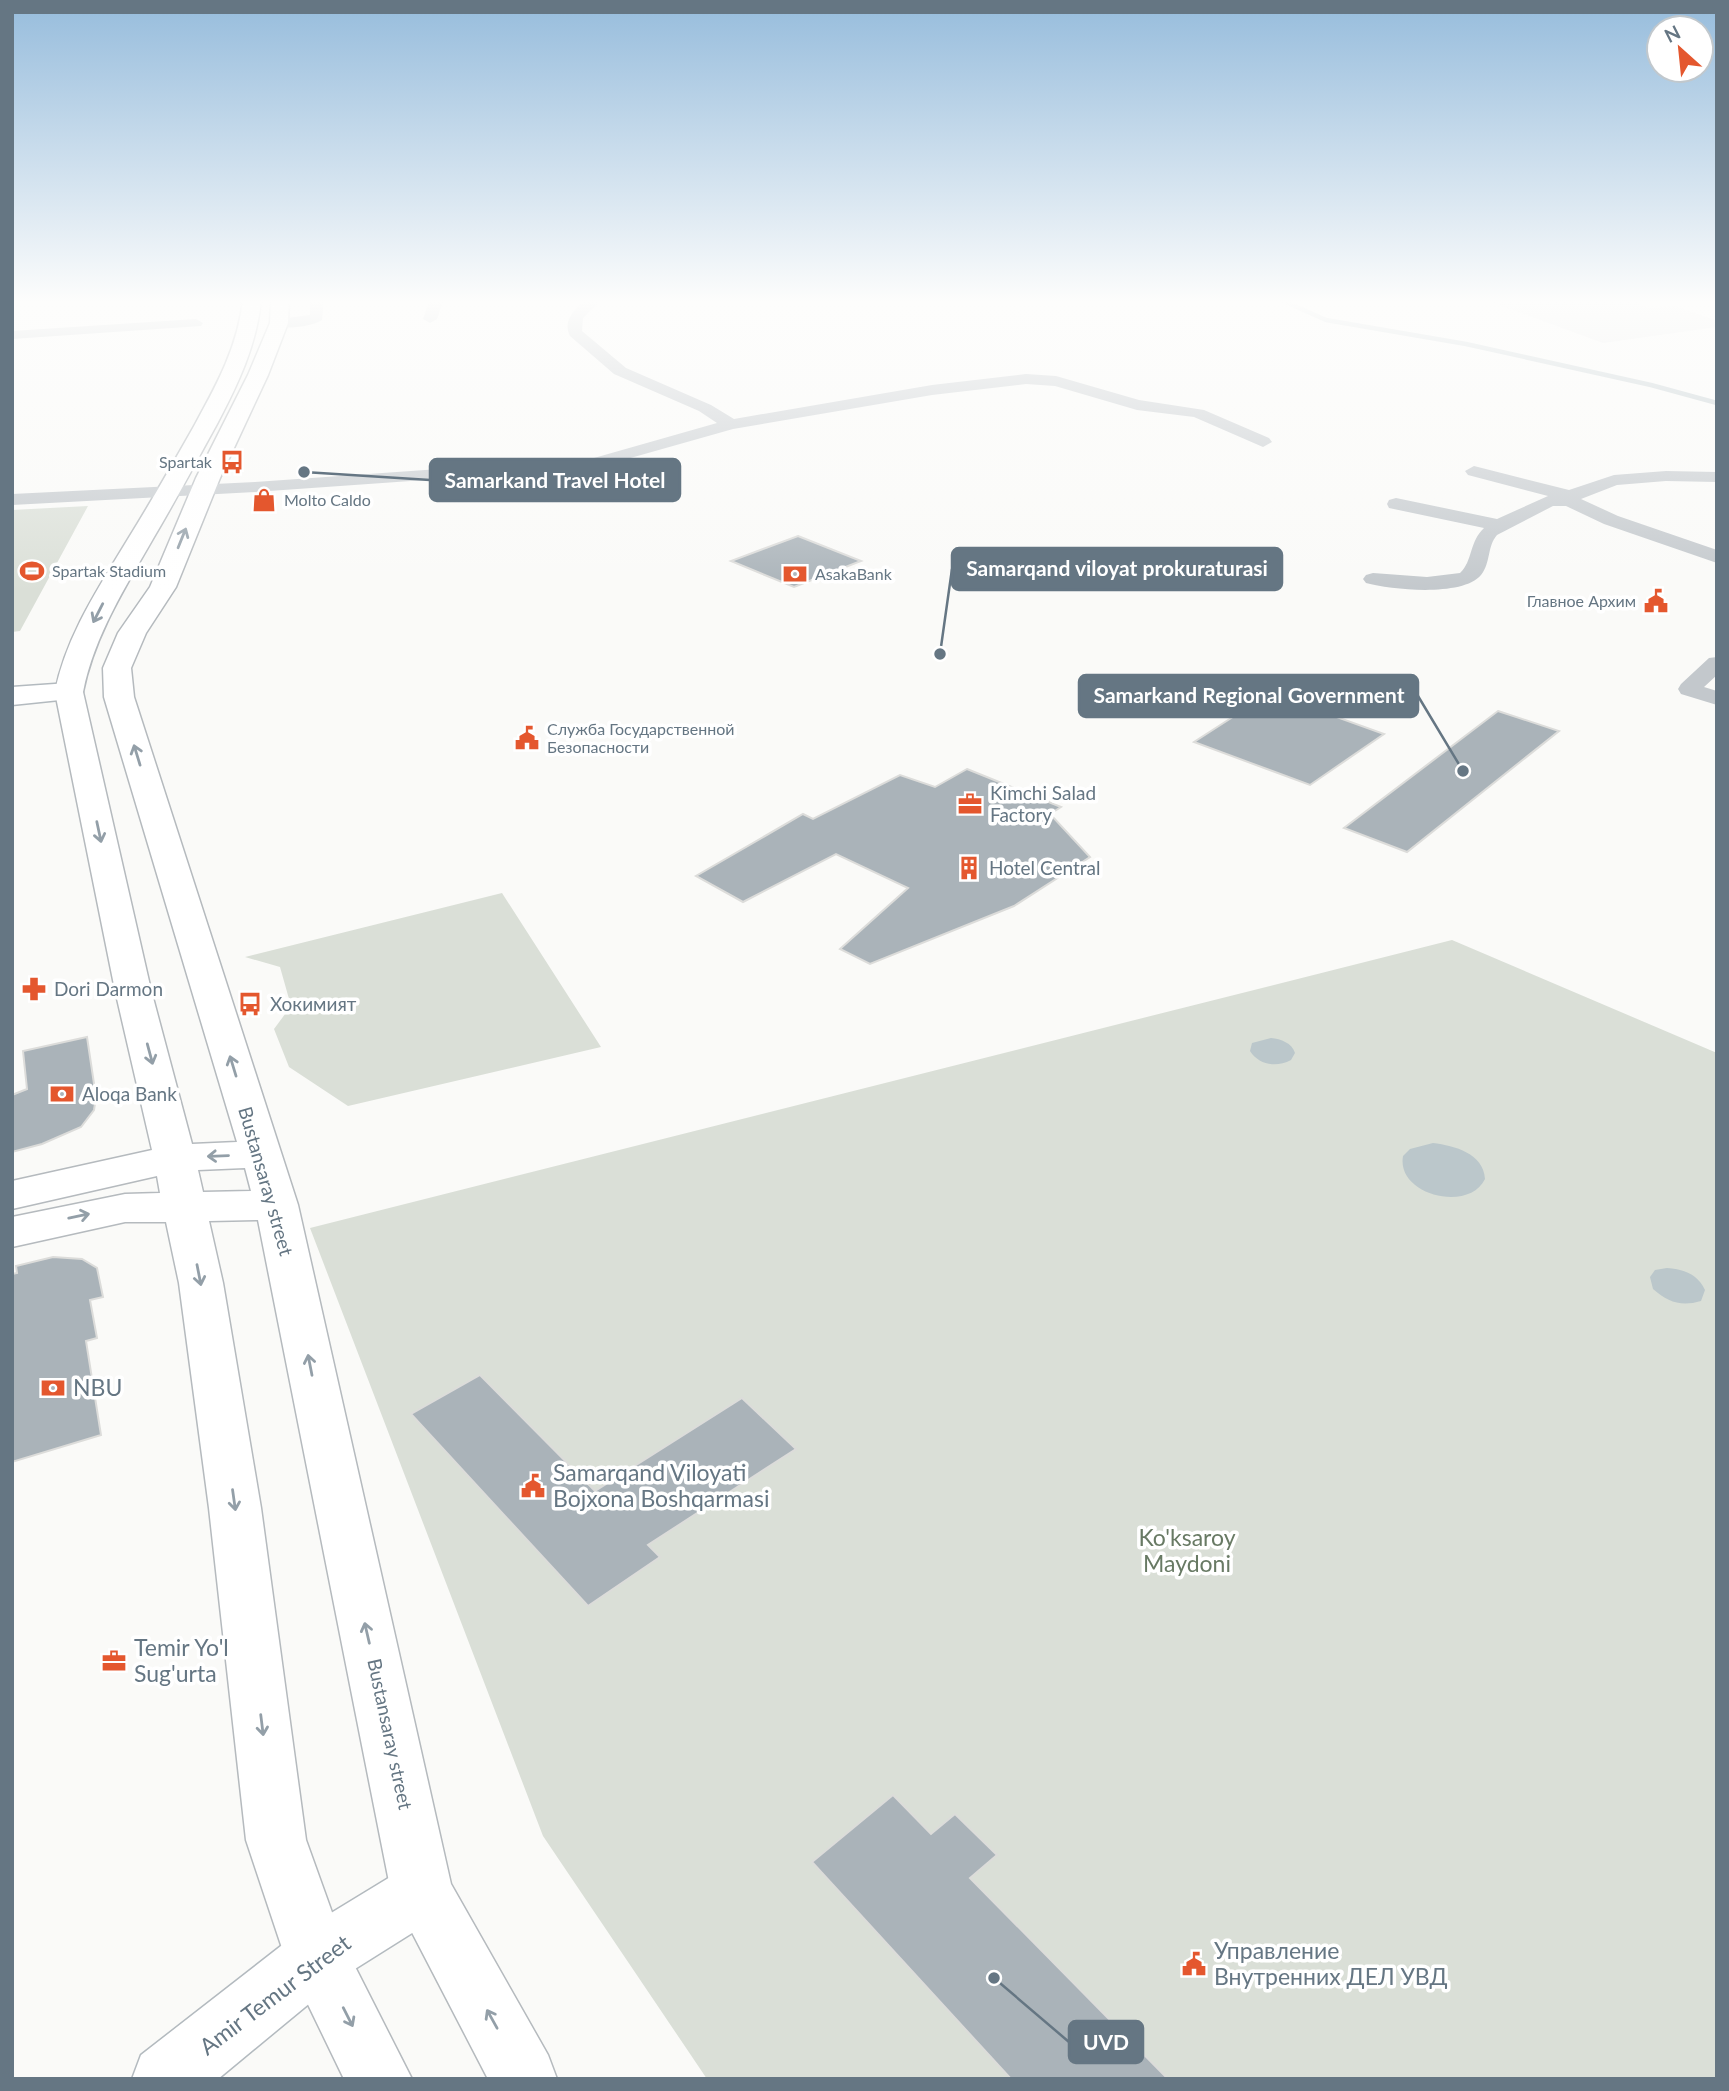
<svg xmlns="http://www.w3.org/2000/svg" width="1729" height="2091" font-family="Lato,sans-serif">
  <style>
    .built { fill: #e8e9e9 }
    .green { fill: #dadfd7 }
    .water { fill: #bbc7cb }
    .lines { fill: none; stroke-linecap: round; stroke-linejoin: round }
    .stream { stroke: #bbc7cb; stroke-width: 4.5 }
    .building { fill: #aab3b9; stroke: #dcdcda; stroke-width: 2 }
    .secondary-casing { stroke: #b3babf; stroke-width: 3 }
    .primary-casing { stroke: #b5babe; stroke-width: 3 }
    .street { fill: #c3c8cc; fill-rule: evenodd }
    .secondary { fill: #fff; fill-rule: evenodd }
    .primary { fill: #fff; fill-rule: evenodd }
    .oneway { stroke: #939fa8 }
    .labels { text-anchor: middle; stroke-width: 7; stroke-linejoin: round; paint-order: stroke }
    .far-poi-label { font-size: 16px; fill: #657683; stroke: #fff; text-anchor: start }
    .poi-label { font-size: 19px; fill: #657683; stroke: #fff; text-anchor: start }
    .street-label { font-size: 19px; fill: #657683; stroke: #fff }
    .near-poi-label { font-size: 23px; fill: #657683; stroke: #fff; text-anchor: start }
    .near-park-label { font-size: 23px; fill: #687a64; stroke: #fff }
    .near-street-label { font-size: 23px; fill: #657683; stroke: #fff }
    .leader { fill: none; stroke: #657683; stroke-width: 2.5 }
    .callout-dot { fill: #657683; stroke: #fff; stroke-width: 2.5 }
    .callout { fill: #657683; stroke: #657683; stroke-width: 2.5 }
    .callout-label { font-size: 21px; text-anchor: middle; font-weight: bold; fill: #fff }
  </style>
  <rect width="100%" height="100%" fill="#fafaf8"/>
  <path class="built" d="M1483,299H1630L1650,308L1675,306L1717,321V327L1603,343Z"/>
  <path class="green" d="M88,506L20,631L12,632V510Z
    M502,893L601,1047L348,1106L289,1067L274,1029L291,1006L280,967L245,957Z
    M1452,940L1717,1053V2079H707L543,1836L310,1228Z"/>
  <path class="water" d="M1271,1038C1281,1039 1292,1043 1295,1053L1291,1060C1276,1068 1259,1065 1250,1051L1252,1043Z
    M1433,1143C1455,1146 1483,1153 1485,1179C1469,1213 1396,1195 1403,1156L1410,1149Z
    M1667,1268C1683,1269 1698,1274 1705,1290L1701,1301C1681,1307 1668,1302 1653,1289L1650,1277L1655,1270Z"/>
  <g class="lines">
    <path class="stream" d="M1279,299L1326,320L1466,344L1651,385L1717,403"/>
  </g>
  <path class="building" d="M798,536L861,561L794,587L731,561Z
    M1270,693L1384,734L1310,785L1194,742Z
    M1498,711L1559,731L1407,852L1344,828Z
    M967,769L1061,807L1050,814L1090,857L1014,906L870,964L840,949L908,888L836,854L743,902L696,876L803,814L813,819L900,775L935,787Z
    M87,1037L96,1097L94,1110L81,1127L42,1144L12,1152V1095L27,1089L23,1051Z
    M53,1257L82,1259L97,1268L103,1297L90,1300L97,1338L86,1341L101,1435L12,1462V1274L17,1273L16,1266Z
    M480,1375L595,1491L742,1398L796,1449L648,1545L660,1557L588,1606L411,1414Z
    M893,1795L931,1834L955,1814L997,1855L970,1878L1168,2079H1011L812,1862Z"/>
  <g class="lines">
    <g class="secondary-casing">
      <path id="secondary" d="M69,683L79,686L83,692L79,698L12,705V687Z
        M422,1862L444,1871L453,1892L444,1913L339,1979L218,2079H132L141,2055L295,1935L400,1871Z"/>
    </g>
    <g class="primary-casing">
      <path id="primary" d="M243,299H261C257,345 238,384 217,424C196,462 176,500 154,537C126,586 94,636 83,692L151,990L192,1144L237,1142L104,697L103,668L118,633L150,587L196,478L248,375L270,323L271,299H289L288,323L268,375L220,478L176,587L146,633L131,668L134,697L298,1205L451,1884L548,2055L557,2079H488L391,1892L258,1220L209,1221L223,1283L261,1508L306,1840L343,1943L412,2079H344L285,1957L246,1840L209,1508L179,1283L166,1222H125L12,1247V1217L125,1194L160,1193L157,1176L12,1209V1181L152,1150L115,990L55,692C66,636 99,587 128,539C151,502 172,465 193,428C216,386 238,347 243,299ZM245,1168L251,1191L203,1192L198,1170Z"/>
    </g>
    <path class="street" d="M310,299H324L322,320C311,327 281,331 272,323L279,319L310,315Z
      M430,299H444L437,319L430,323L423,319Z
      M587,299H602L583,318L582,331L626,368L711,405L734,419L932,385L1026,374L1056,376L1139,400L1204,410L1269,438L1272,442L1263,447L1194,417L1137,410L1055,386L1026,384L932,395L733,429L595,468L255,492L12,505V494L255,482L594,458L717,423L699,411L614,374L570,336C562,320 575,309 587,299Z
      M196,319L203,323L201,326L12,339V331Z
      M1474,466L1569,490L1614,475L1666,471L1717,472V482L1666,481L1617,485L1581,499L1618,516L1717,550V563L1604,524L1566,506H1553L1497,535C1487,546 1491,563 1481,575C1463,597 1392,590 1366,583L1363,579L1366,575L1373,573L1427,577L1460,573C1473,561 1469,542 1484,528L1389,508L1387,504L1389,500L1396,498L1497,519L1548,496L1468,475L1465,471Z
      M1717,657V675L1704,687L1717,691V705L1681,694L1678,689L1681,684L1709,658Z"/>
    <use href="#secondary" class="secondary"/>
    <use href="#primary" class="primary"/>
  </g>
  <defs><path id="oneway-shaft" d="M-6 0H5M1.5-3L5.5 0L1.5 3" fill="none" stroke-width="1.6" stroke-linecap="round" stroke-linejoin="round" transform="scale(1.75)"/></defs>
  <g class="oneway">
    <use href="#oneway-shaft" transform="translate(182 538) rotate(-68)"/>
    <use href="#oneway-shaft" transform="translate(98 613) rotate(117)"/>
    <use href="#oneway-shaft" transform="translate(137 755) rotate(-107)"/>
    <use href="#oneway-shaft" transform="translate(99 832) rotate(78)"/>
    <use href="#oneway-shaft" transform="translate(150 1054) rotate(75)"/>
    <use href="#oneway-shaft" transform="translate(233 1066) rotate(-107)"/>
    <use href="#oneway-shaft" transform="translate(218 1156) rotate(178)"/>
    <use href="#oneway-shaft" transform="translate(79 1216) rotate(-12)"/>
    <use href="#oneway-shaft" transform="translate(199 1275) rotate(79)"/>
    <use href="#oneway-shaft" transform="translate(310 1365) rotate(-101)"/>
    <use href="#oneway-shaft" transform="translate(234 1500) rotate(82)"/>
    <use href="#oneway-shaft" transform="translate(367 1633) rotate(-103)"/>
    <use href="#oneway-shaft" transform="translate(262 1725) rotate(83)"/>
    <use href="#oneway-shaft" transform="translate(348 2017) rotate(63)"/>
    <use href="#oneway-shaft" transform="translate(492 2019) rotate(-119)"/>
  </g>
  <linearGradient id="sky" x2="0" y2="1"><stop stop-color="#96bcdc"/><stop offset="0.51" stop-color="#fdfdfc"/><stop offset="1" stop-color="#fdfdfc" stop-opacity="0"/></linearGradient>
  <rect width="1729" height="592" fill="url(#sky)"/>
  <defs>
    <g id="bus-bare" transform="scale(1.89)"><path d="M-5-6H5V4H4V6H2V4H-2V6H-4V4H-5ZM-3.5-4V0h7V-4ZM-3.5 1.2v1.5H-2V1.2ZM2 1.2v1.5H3.5V1.2Z" fill="#e4572e" stroke="#fff" stroke-width="2.5" paint-order="stroke"/></g>
    <g id="shop-bare" transform="scale(1.89)"><path d="M-5-2.5h2.3a2.7 3.5 0 0 1 5.4 0H5L5.5 6h-11ZM-1.5-2.5h3a1.5 2.3 0 0 0-3 0Z" fill="#e4572e" stroke="#fff" stroke-width="2.5" paint-order="stroke"/></g>
    <g id="stadium-bare" transform="scale(1.89)"><path d="M0-5a6.5 5 0 1 0 0 10a6.5 5 0 1 0 0-10ZM-3.5-1.8h7v3.6h-7Z" fill="#e4572e" stroke="#fff" stroke-width="2.5" paint-order="stroke"/></g>
    <g id="bank-bare" transform="scale(1.89)"><path d="M-6-4H6V4H-6ZM0-2.3a2.3 2.3 0 1 0 0 4.6a2.3 2.3 0 1 0 0-4.6Z" fill="#e4572e" stroke="#fff" stroke-width="2.5" paint-order="stroke"/></g>
    <g id="civic-bare" transform="scale(1.89)"><path d="M-.6-6.5H3V-4.5H.6V-3L4-1V1h2V6H-6V1h2V-1L-.6-3ZM-1.2 2.5V6h2.4V2.5Z" fill="#e4572e" stroke="#fff" stroke-width="2.5" paint-order="stroke"/></g>
    <g id="office-bare" transform="scale(1.89)"><path d="M-6-3h4V-5.5h4V-3h4V5H-6ZM-1-4.5V-3h2v-1.5ZM-6 0V1H6V0Z" fill="#e4572e" stroke="#fff" stroke-width="2.5" paint-order="stroke"/></g>
    <g id="building-bare" transform="scale(1.89)"><path d="M-4-6H4V6H1V3H-1V6H-4ZM-2.5-4.3h1.7v1.8h-1.7ZM.8-4.3h1.7v1.8H.8ZM-2.5-1h1.7V.8h-1.7ZM.8-1h1.7V.8H.8Z" fill="#e4572e" stroke="#fff" stroke-width="2.5" paint-order="stroke"/></g>
    <g id="pharmacy-bare" transform="scale(1.89)"><path d="M-2-6h4v4h4v4h-4v4h-4v-4h-4v-4h4Z" fill="#e4572e" stroke="#fff" stroke-width="2.5" paint-order="stroke"/></g>
  </defs>
  <g fill-rule="evenodd">
    <use href="#bus-bare" x="232" y="462"/>
    <use href="#shop-bare" x="264" y="500"/>
    <use href="#stadium-bare" x="32" y="571"/>
    <use href="#bank-bare" x="795" y="574"/>
    <use href="#civic-bare" x="1656" y="601"/>
    <use href="#civic-bare" x="527" y="738"/>
    <use href="#office-bare" x="970" y="804"/>
    <use href="#building-bare" x="969" y="868"/>
    <use href="#pharmacy-bare" x="34" y="989"/>
    <use href="#bus-bare" x="250" y="1004"/>
    <use href="#bank-bare" x="62" y="1094"/>
    <use href="#bank-bare" x="53" y="1388"/>
    <use href="#civic-bare" x="533" y="1486"/>
    <use href="#office-bare" x="114" y="1661"/>
    <use href="#civic-bare" x="1194" y="1964"/>
  </g>
  <g class="labels">
    <g class="far-poi-label">
      <text x="212" y="468" text-anchor="end">Spartak</text>
      <text x="284" y="506">Molto Caldo</text>
      <text x="52" y="577">Spartak Stadium</text>
      <text x="815" y="580">AsakaBank</text>
      <text x="1636" y="607" text-anchor="end">Главное Архим</text>
      <text x="547" y="735">Служба Государственной<tspan x="547" dy="18">Безопасности</tspan></text>
    </g>
    <g class="poi-label">
      <text x="990" y="800">Kimchi Salad<tspan x="990" dy="22">Factory</tspan></text>
      <text x="989" y="875">Hotel Central</text>
      <text x="54" y="996">Dori Darmon</text>
      <text x="270" y="1011">Хокимият</text>
      <text x="82" y="1101">Aloqa Bank</text>
    </g>
    <g class="street-label">
      <text transform="translate(266 1181) rotate(74)" y="7">Bustansaray street</text>
      <text transform="translate(390 1734) rotate(78)" y="7">Bustansaray street</text>
    </g>
    <g class="near-poi-label">
      <text x="73" y="1396">NBU</text>
      <text x="553" y="1481">Samarqand Viloyati<tspan x="553" dy="26">Bojxona Boshqarmasi</tspan></text>
      <text x="134" y="1656">Temir Yo'l<tspan x="134" dy="26">Sug'urta</tspan></text>
      <text x="1214" y="1959">Управление<tspan x="1214" dy="26">Внутренних ДЕЛ УВД</tspan></text>
    </g>
    <g class="near-park-label">
      <text x="1187" y="1546">Ko'ksaroy<tspan x="1187" dy="26">Maydoni</tspan></text>
    </g>
    <g class="near-street-label">
      <text transform="translate(275 1995) rotate(-37)" y="8">Amir Temur Street</text>
    </g>
  </g>
  <path class="leader" d="M304 472L430 480M940 654L952 569M1463 771L1418 696M994 1978L1069 2042"/>
  <g class="callout-dot">
    <circle cx="304" cy="472" r="7"/>
    <circle cx="940" cy="654" r="7"/>
    <circle cx="1463" cy="771" r="7"/>
    <circle cx="994" cy="1978" r="7"/>
  </g>
  <g class="callout">
    <rect x="430" y="459" width="250" height="42" rx="7"/>
    <rect x="952" y="548" width="330" height="42" rx="7"/>
    <rect x="1079" y="675" width="339" height="42" rx="7"/>
    <rect x="1069" y="2021" width="74" height="42" rx="7"/>
  </g>
  <g class="callout-label">
    <text x="555" y="488">Samarkand Travel Hotel</text>
    <text x="1117" y="576">Samarqand viloyat prokuraturasi</text>
    <text x="1249" y="703">Samarkand Regional Government</text>
    <text x="1106" y="2050">UVD</text>
  </g>
  <rect width="1729" height="2091" fill="none" stroke="#657683" stroke-width="28"/>
  <g transform="translate(1680 49) rotate(333)"><circle r="33" fill="#ffffff" stroke="#c1c8cd" stroke-width="2"/>
  <path d="M0-5L12 26L0 18L-12 26Z" fill="#e4572e"/>
  <text y="-10" font-size="19" font-weight="bold" text-anchor="middle" fill="#657683">N</text>
  </g>
</svg>
